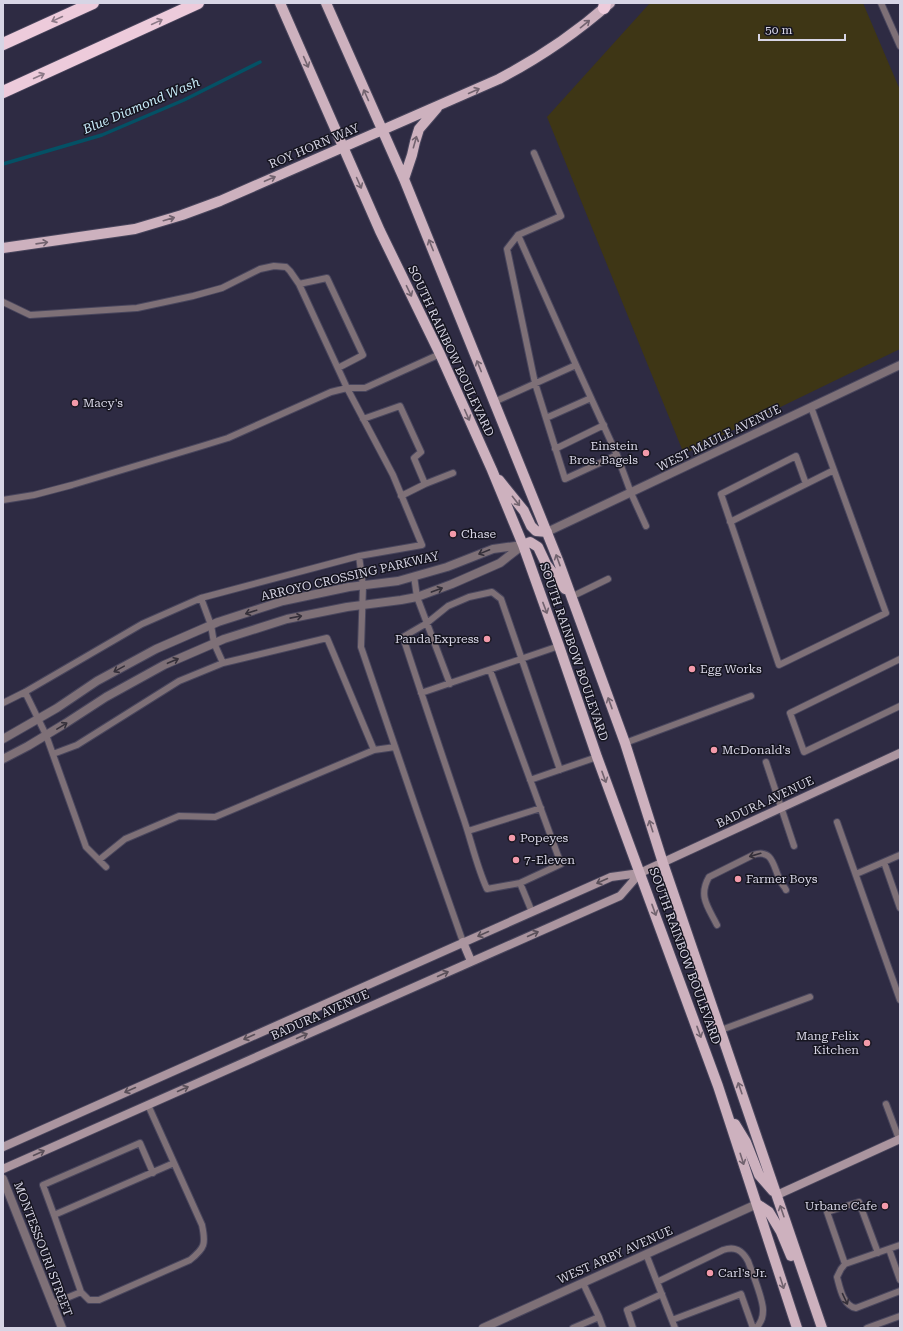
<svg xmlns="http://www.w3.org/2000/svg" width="903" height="1331" font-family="'Roboto Serif',serif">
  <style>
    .sand { fill: #3e3615 }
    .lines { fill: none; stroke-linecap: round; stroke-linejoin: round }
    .stream { stroke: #045165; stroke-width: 3.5 }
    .lane-casing { stroke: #49465d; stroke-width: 8 }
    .street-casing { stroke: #49465d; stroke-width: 10 }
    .secondary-casing { stroke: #49465d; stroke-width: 10 }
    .primary-casing { stroke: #49465d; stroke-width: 12 }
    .highway-casing { stroke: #49465d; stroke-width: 14 }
    .lane { stroke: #7e7077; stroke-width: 6 }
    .street { stroke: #7e7077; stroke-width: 8 }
    .secondary { stroke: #ab959f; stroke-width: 8 }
    .primary { stroke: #cdb1be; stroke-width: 10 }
    .highway { stroke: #edcbdb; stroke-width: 12 }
    .oneway { stroke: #8c7987 }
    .oneway2 { stroke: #72636f }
    .oneway3 { stroke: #35303a }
    .oneway4 { stroke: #594f59 }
    .poi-dot { fill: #f39aaa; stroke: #161520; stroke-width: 1.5 }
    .labels { text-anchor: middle; stroke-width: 3; stroke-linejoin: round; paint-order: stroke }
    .street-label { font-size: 12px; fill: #d7d5e5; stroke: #161520 }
    .poi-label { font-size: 12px; fill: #d7d5e5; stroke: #161520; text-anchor: start }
    .water-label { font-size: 13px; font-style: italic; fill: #c7eaf8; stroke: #161520 }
  </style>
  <rect width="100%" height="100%" fill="#2e2b43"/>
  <path class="sand" d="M650,3H863L900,90V349L684,454L547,117Z"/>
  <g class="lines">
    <path class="stream" d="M3,164L102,135L184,100L260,62"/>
    <g class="lane-casing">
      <path id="lane" d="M881,3L900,46
        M518,235L507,249L535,383L565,479L617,455L631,493L646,526
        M299,284L327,278L363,355L338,368
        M3,302L30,315L137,308L193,296L222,288L260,269L274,266L286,267L290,271L299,284L347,388L393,475L422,545L359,556L201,598L142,624L25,692L3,703
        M576,365L617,455
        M494,402L576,365L518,235L561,216L534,153
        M546,418L591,398
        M363,419L400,406L421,452L414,458L425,484
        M555,449L604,425
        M806,484L796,456L721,494L779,665L886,613L811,407
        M401,496L425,484L453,473
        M3,500L34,495L72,485L202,446L228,438L331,392L347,388H365L440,354
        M730,522L834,470
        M359,556L363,586L361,647L418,814L463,942
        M414,576L417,597L450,684
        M571,597L608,579
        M201,598L211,625L214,643L223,663L327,638L374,750
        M900,659L790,713L804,752L900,706
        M490,670L561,864L520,883L487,889C476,865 471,839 462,814C442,755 422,696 403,637L427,623L448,606L469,597L492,592L501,599L560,770
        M25,692L46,735L86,847L106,867
        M421,693L559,646
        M625,743L751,696
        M53,754L77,745L179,681L223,663
        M766,762L794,846
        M530,780L597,757
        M837,822L900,1000
        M468,831L541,808
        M99,860L125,839L179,816L215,817L374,750L395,747
        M884,862L900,908
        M856,874L900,855
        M520,883L532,912
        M717,925C708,907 698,896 709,877L753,855C774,848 773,868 781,882C782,885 785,887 786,890
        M721,1030L810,997
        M886,1104L899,1139
        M54,1215L43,1185L140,1143L153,1173
        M889,1249L900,1280
        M878,1253L859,1202L827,1212L845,1264L900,1245
        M646,1254L675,1328
        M845,1264L841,1269L837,1277C840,1288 843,1306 856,1308L900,1291
        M657,1282L723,1250C735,1246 742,1250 748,1261C752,1272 764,1301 763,1311C763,1317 760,1324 756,1328
        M583,1283L599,1317L603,1328
        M81,1292L54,1215L174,1163
        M52,1304L81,1292L89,1300H99L190,1260C205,1248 206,1244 202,1225L148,1105
        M672,1320L741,1294L753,1328
        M573,1328L599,1317
        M633,1328L627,1310L662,1294
        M867,1328L900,1316"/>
    </g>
    <g class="street-casing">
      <path id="street" d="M547,532L900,365
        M3,739L57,708L97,681L156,649L218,622L283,601L349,587L398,581L447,567L493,549L522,545
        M3,759L28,746L66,723L106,697L164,665L224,639L287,619L347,607L401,600L417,597L452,584L500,563L523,545
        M3,1179L62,1328
        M483,1328L757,1204"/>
    </g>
    <g class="secondary-casing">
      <path id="secondary" d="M463,942L471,961
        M3,1147L611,877L640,873L900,753
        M3,1169L620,896L640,873
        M777,1195L900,1139"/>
    </g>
    <g class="primary-casing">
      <path id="primary" d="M280,3L380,231L440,354L492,470L523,545L559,646L597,757L718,1086L797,1328
        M326,3L404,179L558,560L625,743L663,863L822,1328
        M404,179L412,155L415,142L419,129L437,108
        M3,248L135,229L182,215L220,201L499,79C539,58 576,33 610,3
        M499,480L524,511L531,526L536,531L547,532
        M523,545L530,542L538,547L546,564L565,589
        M735,1124L746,1142L759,1175L773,1191
        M757,1204L769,1212L781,1232L791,1256"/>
    </g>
    <g class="highway-casing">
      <path id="highway" d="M604,8L605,3
        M3,44L93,3
        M3,92L198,3"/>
    </g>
    <use href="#lane" class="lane"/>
    <use href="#street" class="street"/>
    <use href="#secondary" class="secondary"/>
    <use href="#primary" class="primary"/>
    <use href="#highway" class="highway"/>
  </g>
  <defs><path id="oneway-shaft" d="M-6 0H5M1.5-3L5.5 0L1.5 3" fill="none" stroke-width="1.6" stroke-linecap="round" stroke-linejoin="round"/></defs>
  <g class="oneway">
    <use href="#oneway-shaft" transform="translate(57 19) rotate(155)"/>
    <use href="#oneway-shaft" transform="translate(157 22) rotate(-25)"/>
    <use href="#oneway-shaft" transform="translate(39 76) rotate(-24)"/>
  </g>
  <g class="oneway2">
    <use href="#oneway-shaft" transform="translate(585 24) rotate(-39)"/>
    <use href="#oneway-shaft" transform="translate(306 62) rotate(66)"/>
    <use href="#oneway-shaft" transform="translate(474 91) rotate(-24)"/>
    <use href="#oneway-shaft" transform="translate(366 95) rotate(-114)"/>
    <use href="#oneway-shaft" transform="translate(415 142) rotate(-74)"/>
    <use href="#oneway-shaft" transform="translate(270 179) rotate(-23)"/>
    <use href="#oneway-shaft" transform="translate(359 183) rotate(66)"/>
    <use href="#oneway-shaft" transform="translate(169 219) rotate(-16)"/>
    <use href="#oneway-shaft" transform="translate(42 243) rotate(-8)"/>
    <use href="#oneway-shaft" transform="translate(431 245) rotate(-112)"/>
    <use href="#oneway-shaft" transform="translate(409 291) rotate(64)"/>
    <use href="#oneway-shaft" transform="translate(479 366) rotate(-112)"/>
    <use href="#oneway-shaft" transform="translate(467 415) rotate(66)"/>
    <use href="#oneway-shaft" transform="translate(516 501) rotate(52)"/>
    <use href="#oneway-shaft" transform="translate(558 560) rotate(-110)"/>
    <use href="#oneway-shaft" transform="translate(545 608) rotate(69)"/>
    <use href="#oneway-shaft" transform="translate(610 703) rotate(-110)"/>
    <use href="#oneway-shaft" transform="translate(604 777) rotate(70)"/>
    <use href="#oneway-shaft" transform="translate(651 826) rotate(-108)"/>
    <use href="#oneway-shaft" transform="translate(654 910) rotate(70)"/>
    <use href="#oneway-shaft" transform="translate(699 1032) rotate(70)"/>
    <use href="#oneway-shaft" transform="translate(740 1088) rotate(-109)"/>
    <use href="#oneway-shaft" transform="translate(742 1159) rotate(72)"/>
    <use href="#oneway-shaft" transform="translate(782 1211) rotate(-109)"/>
    <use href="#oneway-shaft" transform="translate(782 1283) rotate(72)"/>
  </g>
  <g class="oneway3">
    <use href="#oneway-shaft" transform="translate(484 552) rotate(158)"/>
    <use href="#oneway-shaft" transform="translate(437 590) rotate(-20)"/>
    <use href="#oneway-shaft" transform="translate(251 612) rotate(162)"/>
    <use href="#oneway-shaft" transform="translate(296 617) rotate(-11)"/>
    <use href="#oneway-shaft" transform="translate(173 661) rotate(-23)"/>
    <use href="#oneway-shaft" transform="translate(119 669) rotate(151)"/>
    <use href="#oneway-shaft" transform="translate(62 726) rotate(-31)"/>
    <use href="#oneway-shaft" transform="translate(755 855) rotate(164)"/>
    <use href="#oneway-shaft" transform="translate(845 1299) rotate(65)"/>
  </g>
  <g class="oneway4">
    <use href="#oneway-shaft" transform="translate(602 881) rotate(156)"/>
    <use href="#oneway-shaft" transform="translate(483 934) rotate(156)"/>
    <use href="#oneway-shaft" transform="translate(533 934) rotate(-24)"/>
    <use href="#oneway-shaft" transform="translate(443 974) rotate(-24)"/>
    <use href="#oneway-shaft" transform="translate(302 1036) rotate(-24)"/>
    <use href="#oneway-shaft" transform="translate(249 1037) rotate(156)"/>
    <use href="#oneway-shaft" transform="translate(183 1089) rotate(-24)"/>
    <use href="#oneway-shaft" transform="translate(130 1090) rotate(156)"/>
    <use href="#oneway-shaft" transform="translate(39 1153) rotate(-24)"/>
  </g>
  <g class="poi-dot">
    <circle cx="75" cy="403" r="4"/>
    <circle cx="646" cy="453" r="4"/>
    <circle cx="453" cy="534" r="4"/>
    <circle cx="487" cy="639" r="4"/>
    <circle cx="692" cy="669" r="4"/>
    <circle cx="714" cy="750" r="4"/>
    <circle cx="512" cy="838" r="4"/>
    <circle cx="516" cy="860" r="4"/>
    <circle cx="738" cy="879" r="4"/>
    <circle cx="867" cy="1043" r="4"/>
    <circle cx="885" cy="1206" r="4"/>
    <circle cx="710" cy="1273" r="4"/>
  </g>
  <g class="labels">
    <g class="street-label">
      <text transform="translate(314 146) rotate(-23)" y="4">ROY HORN WAY</text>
      <text transform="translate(451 351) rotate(65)" y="4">SOUTH RAINBOW BOULEVARD</text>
      <text transform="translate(719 438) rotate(-26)" y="4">WEST MAULE AVENUE</text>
      <text transform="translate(350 576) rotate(-13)" y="4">ARROYO CROSSING PARKWAY</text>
      <text transform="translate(574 652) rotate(71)" y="4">SOUTH RAINBOW BOULEVARD</text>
      <text transform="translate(765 802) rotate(-25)" y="4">BADURA AVENUE</text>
      <text transform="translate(685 956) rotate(70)" y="4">SOUTH RAINBOW BOULEVARD</text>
      <text transform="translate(320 1015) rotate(-24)" y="4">BADURA AVENUE</text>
      <text transform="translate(43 1249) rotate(69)" y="4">MONTESSOURI STREET</text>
      <text transform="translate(615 1255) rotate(-24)" y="4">WEST ARBY AVENUE</text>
    </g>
    <g class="poi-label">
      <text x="83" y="407">Macy's</text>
      <text x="638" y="450" text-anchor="end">Einstein<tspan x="638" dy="14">Bros. Bagels</tspan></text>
      <text x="461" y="538">Chase</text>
      <text x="479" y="643" text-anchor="end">Panda Express</text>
      <text x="700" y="673">Egg Works</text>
      <text x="722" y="754">McDonald's</text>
      <text x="520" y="842">Popeyes</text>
      <text x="524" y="864">7-Eleven</text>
      <text x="746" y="883">Farmer Boys</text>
      <text x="859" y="1040" text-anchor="end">Mang Felix<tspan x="859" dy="14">Kitchen</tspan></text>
      <text x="877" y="1210" text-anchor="end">Urbane Cafe</text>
      <text x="718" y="1277">Carl's Jr.</text>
    </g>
    <g class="water-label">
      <text transform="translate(141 105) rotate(-23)" y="5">Blue Diamond Wash</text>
    </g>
  </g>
  <rect width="903" height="1331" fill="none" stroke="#d7d5e5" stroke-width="8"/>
  <path d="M759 34v6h86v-6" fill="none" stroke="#d7d5e5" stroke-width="2"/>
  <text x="765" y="34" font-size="12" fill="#d7d5e5" stroke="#161520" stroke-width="3" paint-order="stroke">50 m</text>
</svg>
